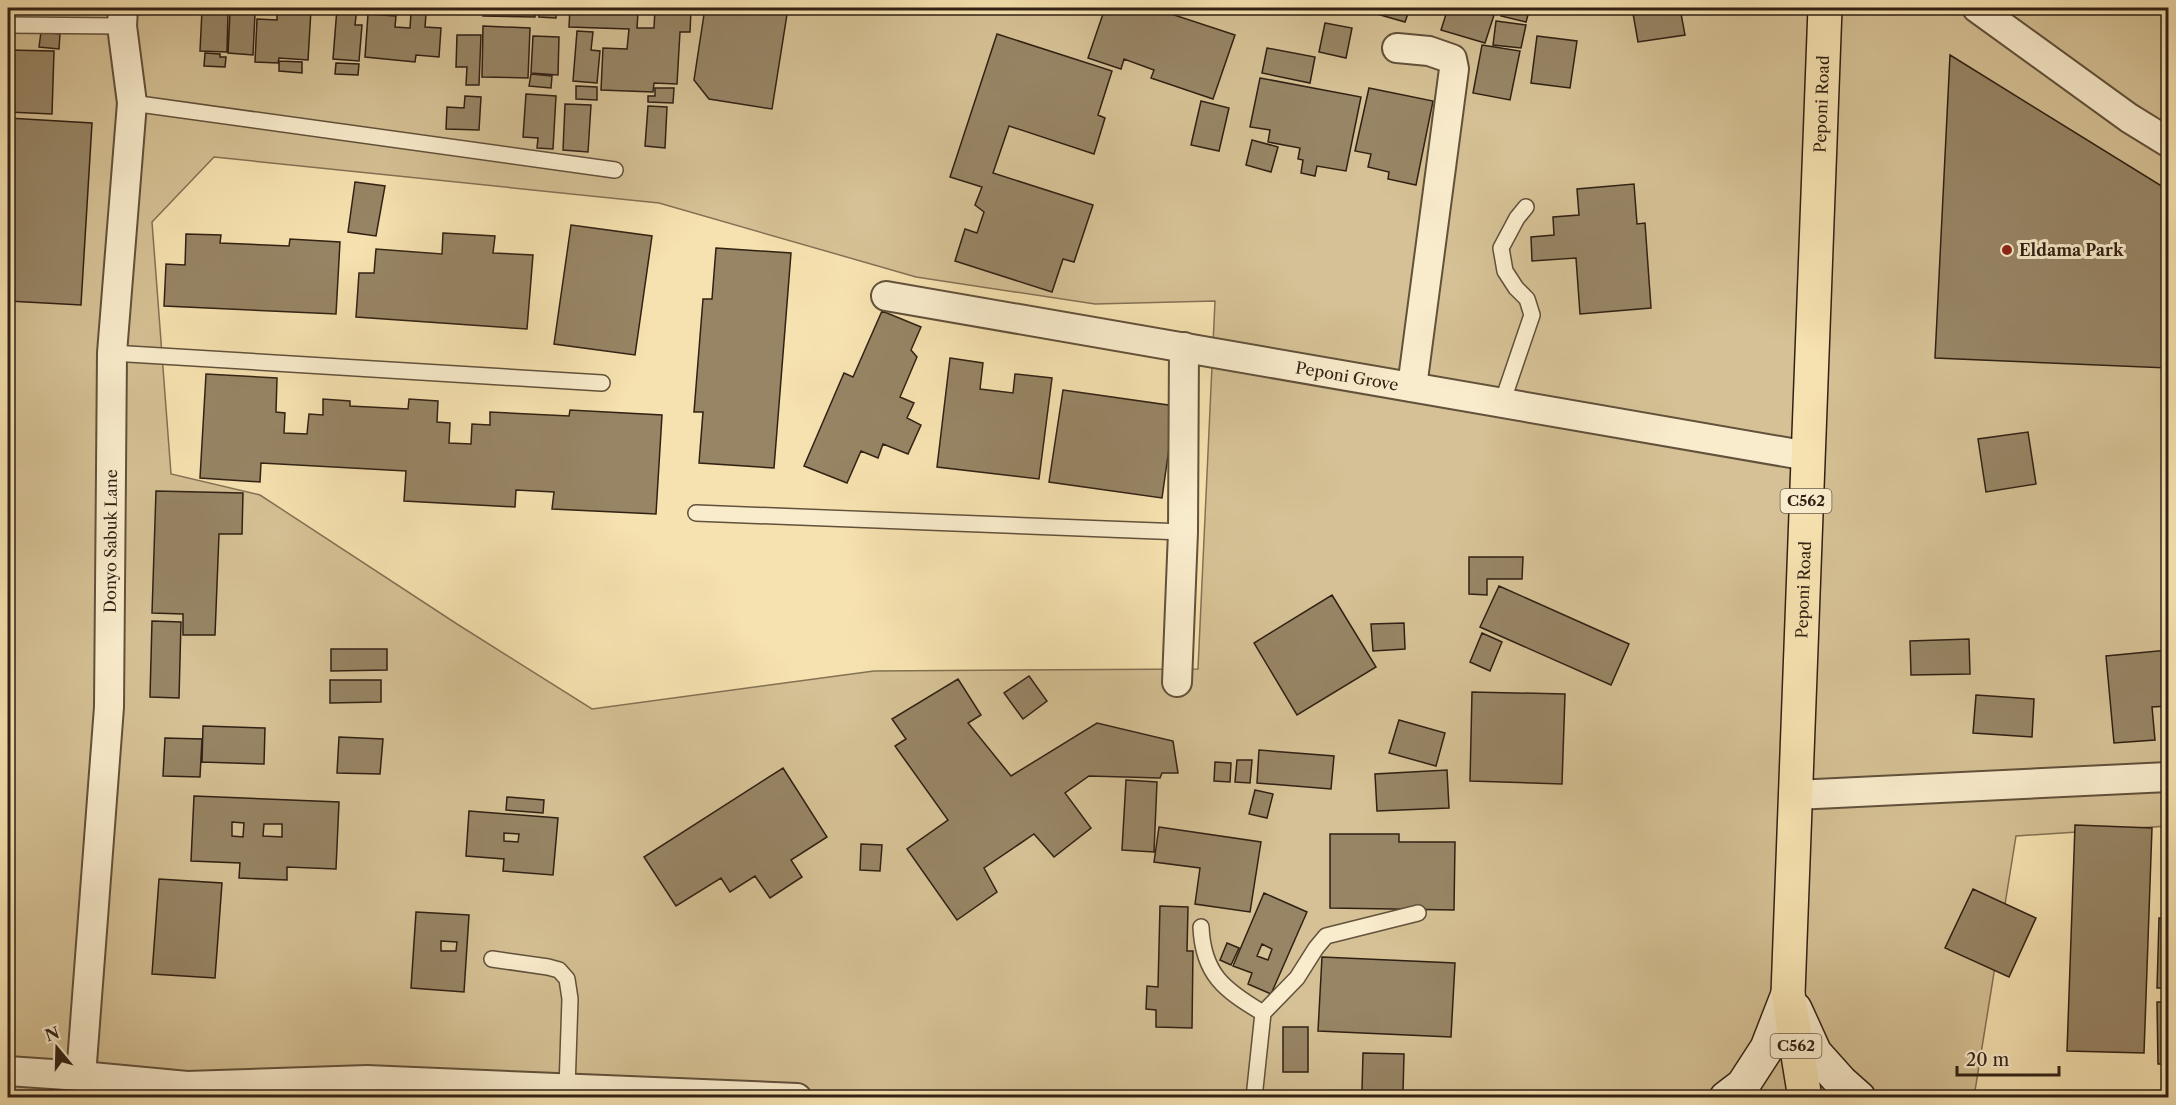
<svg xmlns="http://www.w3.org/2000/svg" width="2176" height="1105" font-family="'Libre Caslon Text',serif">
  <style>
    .green { fill: #d5c195; stroke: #837154; stroke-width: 1.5; fill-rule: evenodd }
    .building { fill: #978565; stroke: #312114; stroke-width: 1.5; fill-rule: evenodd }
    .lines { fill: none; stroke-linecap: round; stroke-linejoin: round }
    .lane-casing { stroke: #62513b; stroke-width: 18 }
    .street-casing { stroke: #62513b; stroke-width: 32 }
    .secondary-casing { stroke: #312114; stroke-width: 36 }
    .primary-casing { stroke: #312114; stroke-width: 36 }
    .lane { stroke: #f9eccc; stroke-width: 15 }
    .street { stroke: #f9eccc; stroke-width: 28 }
    .secondary { stroke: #f9eccc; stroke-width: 33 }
    .primary { stroke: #f6e2b0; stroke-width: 33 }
    .poi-dot { fill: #8f2418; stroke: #f9eccc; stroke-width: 2 }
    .labels { text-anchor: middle; stroke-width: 6; stroke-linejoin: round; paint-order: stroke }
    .shield { fill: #f9eccc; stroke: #6d5e4b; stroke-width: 1.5 }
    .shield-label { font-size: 15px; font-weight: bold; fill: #312114 }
    .street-label { font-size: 16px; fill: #312114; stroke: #f9eccc }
    .poi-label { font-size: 16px; font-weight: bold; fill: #312114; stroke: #f9eccc; text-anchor: start }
  </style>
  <rect width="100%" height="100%" fill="#f6e2b0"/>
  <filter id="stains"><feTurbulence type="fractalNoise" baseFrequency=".00333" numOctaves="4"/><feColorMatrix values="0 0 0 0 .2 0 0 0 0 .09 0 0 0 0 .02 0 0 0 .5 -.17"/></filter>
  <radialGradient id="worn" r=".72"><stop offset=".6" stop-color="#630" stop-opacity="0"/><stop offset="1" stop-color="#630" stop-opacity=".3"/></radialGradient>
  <path class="green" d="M8,8H2168V826L2016,836L1974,1097H8ZM214,157L659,203L916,277L1095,304L1215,301L1198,669L874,671L592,709L457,624L260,495L171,474L152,222Z"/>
  <path class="building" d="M277,8L311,10L308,60L279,58L278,63L255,62L257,19L277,20Z
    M337,8H357L355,25H362L359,61L333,59Z
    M374,8H421L420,11H373Z
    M459,8H474V13L459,14Z
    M483,8H535V17L483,16Z
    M539,8H556V18L539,17Z
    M570,8H609V10L638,12L637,28H654L655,9L691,10L690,32H680L677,84L654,83L653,92L601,90L603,48L627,49L629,29L569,27Z
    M705,8H788L772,109L709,99L694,80Z
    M1105,8H1153L1235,35L1213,99L1151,78L1154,70L1124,59L1121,69L1088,58Z
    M1356,8H1410L1405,22Z
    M1448,8H1469L1494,15L1485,43L1441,30Z
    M1503,8H1530L1526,22L1501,16Z
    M1632,8H1680L1685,35L1638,42Z
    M202,10L228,11L227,52L200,51Z
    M230,13L255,14L253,55L228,53Z
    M411,13L426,14L425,27L441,28L439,57L416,55L415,62L365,57L368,14L396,16L395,27L410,28Z
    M1496,21L1526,25L1521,48L1493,45Z
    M1325,23L1352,28L1346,58L1319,52Z
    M483,26L530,28L528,78L482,77Z
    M577,31L593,32L591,50L600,51L597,83L573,81Z
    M41,32L60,34L59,49L39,47Z
    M997,34L1112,71L1098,115L1105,118L1094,154L1009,126L993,173L1093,205L1074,262L1063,259L1052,292L955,261L965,229L977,233L984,212L975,205L982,187L950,177Z
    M457,35H481L479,85H466L467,67H456Z
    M533,36L559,37L558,75L531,73Z
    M1537,36L1577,41L1570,88L1531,83Z
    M1482,45L1520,51L1510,100L1473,93Z
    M1267,48L1315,57L1310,83L1262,73Z
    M8,50L54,51L52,114L8,112Z
    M205,53L220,54V57H226L225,67L204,66Z
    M1950,55L2168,190V368L1935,358Z
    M279,61L302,62V73L279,71Z
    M336,63L359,64L358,75L335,74Z
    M531,74L552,76L551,88L529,86Z
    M1260,78L1361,97L1346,171L1317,166L1315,176L1301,173L1303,160L1298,159L1300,148L1268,142L1270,130L1250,127Z
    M576,86L597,87V100L576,99Z
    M655,88H674L673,103L648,102V96H655Z
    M1369,88L1433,101L1416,185L1388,179L1389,172L1368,167L1371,154L1355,151Z
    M526,94L556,96L553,149L537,148L538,138L523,137Z
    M465,96L481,97L479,130L446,129L447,107L464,108Z
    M1201,101L1229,108L1219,151L1191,145Z
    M565,104L591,105L588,152L563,150Z
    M648,106L667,107L665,148L645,146Z
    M8,118L92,123L81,305L8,301Z
    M1252,140L1278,147L1271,172L1246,165Z
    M355,182L385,186L376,236L348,232Z
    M1634,184L1637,224L1645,223L1651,308L1580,314L1576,258L1532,261L1531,237L1554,235L1553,217L1579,215L1577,189Z
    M571,225L652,236L635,355L554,344Z
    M443,233L495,236L493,253L533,255L527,329L356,317L359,273H374L376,249L442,254Z
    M186,234L221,235L220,243L289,246L290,239L340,242L336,314L164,306L166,264L185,265Z
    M716,248L791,253L774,468L699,463L703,412H694L703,299H712Z
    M882,311L921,327L911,350L917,357L900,397L914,403L907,418L921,425L908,454L883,444L878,458L861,451L847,483L804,466L844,373L853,377Z
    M950,358L983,363L980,389L1013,393L1015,374L1052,378L1039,479L937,467Z
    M206,374L277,378L276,412L285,413L284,433L307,434L309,414L323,415V399L350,401V406L408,409L409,399L438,401L437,422L450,423L449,443L471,444L472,424L490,425V412L569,416L570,410L662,415L656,514L552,509L554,492L516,490L515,507L404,501L406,471L261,463L260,482L200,478Z
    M1063,390L1175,406L1162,498L1049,482Z
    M2028,432L2036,484L1986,492L1978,439Z
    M156,491L243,493L242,534H219L215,635H183V614L152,613Z
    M1469,557H1523L1522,579H1487V595L1469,594Z
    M1499,586L1629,644L1611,685L1480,627Z
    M1332,595L1376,667L1297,715L1254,643Z
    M152,621L181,622L179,698L150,697Z
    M1404,623L1405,649L1373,651L1371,624Z
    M1482,633L1502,642L1490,671L1470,662Z
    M1969,639L1970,674L1911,675L1910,641Z
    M331,649H387V670L331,671Z
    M2168,650V706L2152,707L2155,740L2114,743L2106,656Z
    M1029,676L1047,701L1023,719L1004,693Z
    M958,679L981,715L968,723L1011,776L1097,723L1173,741L1178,773H1162L1160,778L1089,776L1065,793L1091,828L1054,857L1034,834L984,868L997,892L957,920L907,849L948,820L895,746L906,739L892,719Z
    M330,680H381V702L330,703Z
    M1472,692L1565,694L1562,784L1470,781Z
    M1976,695L2034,699L2032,737L1973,733Z
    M1399,720L1445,733L1436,766L1389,753Z
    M203,726L265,728L264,764L202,762Z
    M339,737L383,739L380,774L337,773Z
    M165,738L202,739L200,777L163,776Z
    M1259,750L1334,756L1331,789L1257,783Z
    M1237,760H1252L1250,783L1235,782Z
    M1215,762L1231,763L1230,782L1214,781Z
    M783,768L827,837L791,860L802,877L770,898L755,876L730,892L721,878L676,906L644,857Z
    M1447,770L1449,808L1377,811L1375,774Z
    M1126,780L1157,782L1154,852L1122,850Z
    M1255,790L1273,794L1267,818L1249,814Z
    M194,796L339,802L336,869L287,867V880L239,878L240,863L191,861ZM232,822L244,823L243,837L232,836ZM264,824H282V837L263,836Z
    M507,797L544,800L543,813L506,810Z
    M469,811L558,818L553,875L503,871L504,859L466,856ZM504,833L519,834L518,842L504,841Z
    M2075,825L2152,828L2144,1053L2067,1051Z
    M1159,827L1261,842L1250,912L1195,904L1200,868L1154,862Z
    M1330,834H1399V842H1455L1454,910L1330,908Z
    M861,844L882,845L880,871L860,870Z
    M159,879L222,883L215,978L152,974Z
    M1973,889L2036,918L2009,977L1945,948Z
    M1264,893L1307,912L1271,994L1248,984L1252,973L1233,966ZM1262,944L1272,949L1268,960L1257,956Z
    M1160,906L1188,907L1187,951H1193L1192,1028L1156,1027V1010L1146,1009L1147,986L1158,987Z
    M416,912L469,915L464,992L411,988ZM441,941L457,942L456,951H441Z
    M2159,918H2168V988H2157Z
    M1227,943L1239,948L1231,965L1220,960Z
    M1322,957L1455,963L1451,1037L1318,1031Z
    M2157,1002H2168V1064H2158Z
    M1283,1027H1308V1072H1283Z
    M1363,1053L1404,1054L1403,1092L1362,1091Z"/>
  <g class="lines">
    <g class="lane-casing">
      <path id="lane" d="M8,25L122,26
        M132,103L615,170
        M112,353L602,383
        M1502,403L1532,315L1527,299L1516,288L1505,271L1501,248L1517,218L1526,207
        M696,513L1183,532
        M1201,927C1203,974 1224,990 1263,1013
        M492,959L548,967L559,970L567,979L570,999L567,1088
        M1254,1098L1263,1013L1297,978L1316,948L1326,936L1418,913"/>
    </g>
    <g class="street-casing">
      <g id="street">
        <path d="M1977,8L2129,118L2168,142"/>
        <path d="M1397,48L1429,51L1452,59L1454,69L1412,387"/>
        <path id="s1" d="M886,296L1808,456"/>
        <path d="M1177,682L1183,532L1184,347"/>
        <path d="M1795,795L2168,777"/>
        <path d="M8,1071L81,1076L187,1086L367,1080L797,1098"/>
        <path id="s2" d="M81,1076L109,707L112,353L132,103L122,26L123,8"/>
      </g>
    </g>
    <g class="secondary-casing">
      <path id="secondary" d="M1795,1009L1815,1053L1841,1082L1859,1098
        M1726,1098L1743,1085L1767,1048L1788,994"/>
    </g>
    <g class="primary-casing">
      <g id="primary">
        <path id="s3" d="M1805,1098L1788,994L1825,8"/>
      </g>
    </g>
    <use href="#lane" class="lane"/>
    <use href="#street" class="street"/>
    <use href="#secondary" class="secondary"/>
    <use href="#primary" class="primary"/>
  </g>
  <circle class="poi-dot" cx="2007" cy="250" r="6"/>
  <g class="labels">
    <g class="shield">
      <rect x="1780.5" y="489" width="51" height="24" rx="4.5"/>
      <rect x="1770.5" y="1034" width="51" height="24" rx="4.5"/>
    </g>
    <g class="shield-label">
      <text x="1806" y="506">C562</text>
      <text x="1796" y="1051">C562</text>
    </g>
    <g class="street-label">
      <text dy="6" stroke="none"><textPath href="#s3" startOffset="996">Peponi Road</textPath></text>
      <text dy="6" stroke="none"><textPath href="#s1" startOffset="468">Peponi Grove</textPath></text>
      <text dy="6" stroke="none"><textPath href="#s2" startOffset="536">Donyo Sabuk Lane</textPath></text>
      <text dy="6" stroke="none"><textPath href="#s3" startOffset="510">Peponi Road</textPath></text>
    </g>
    <g class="poi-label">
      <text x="2019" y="256">Eldama Park</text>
    </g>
  </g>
  <rect width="2176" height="1105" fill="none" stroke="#f6e2b0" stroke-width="30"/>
  <rect x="9" y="9" width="2158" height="1087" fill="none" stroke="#312114" stroke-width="3"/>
  <rect x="15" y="15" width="2146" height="1075" fill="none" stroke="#312114" stroke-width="1.5"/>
  <g transform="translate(57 1048) rotate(341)" stroke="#f9eccc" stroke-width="4.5" paint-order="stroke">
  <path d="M0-4.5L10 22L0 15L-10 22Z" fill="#312114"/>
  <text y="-9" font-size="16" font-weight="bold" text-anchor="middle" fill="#312114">N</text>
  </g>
  <path d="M1957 1066v9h102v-9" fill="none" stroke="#312114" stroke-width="3"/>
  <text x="1966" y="1066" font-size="18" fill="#312114" stroke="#f9eccc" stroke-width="4.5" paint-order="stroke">20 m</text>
  <rect width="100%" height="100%" filter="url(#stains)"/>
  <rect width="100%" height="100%" fill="url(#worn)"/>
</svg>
